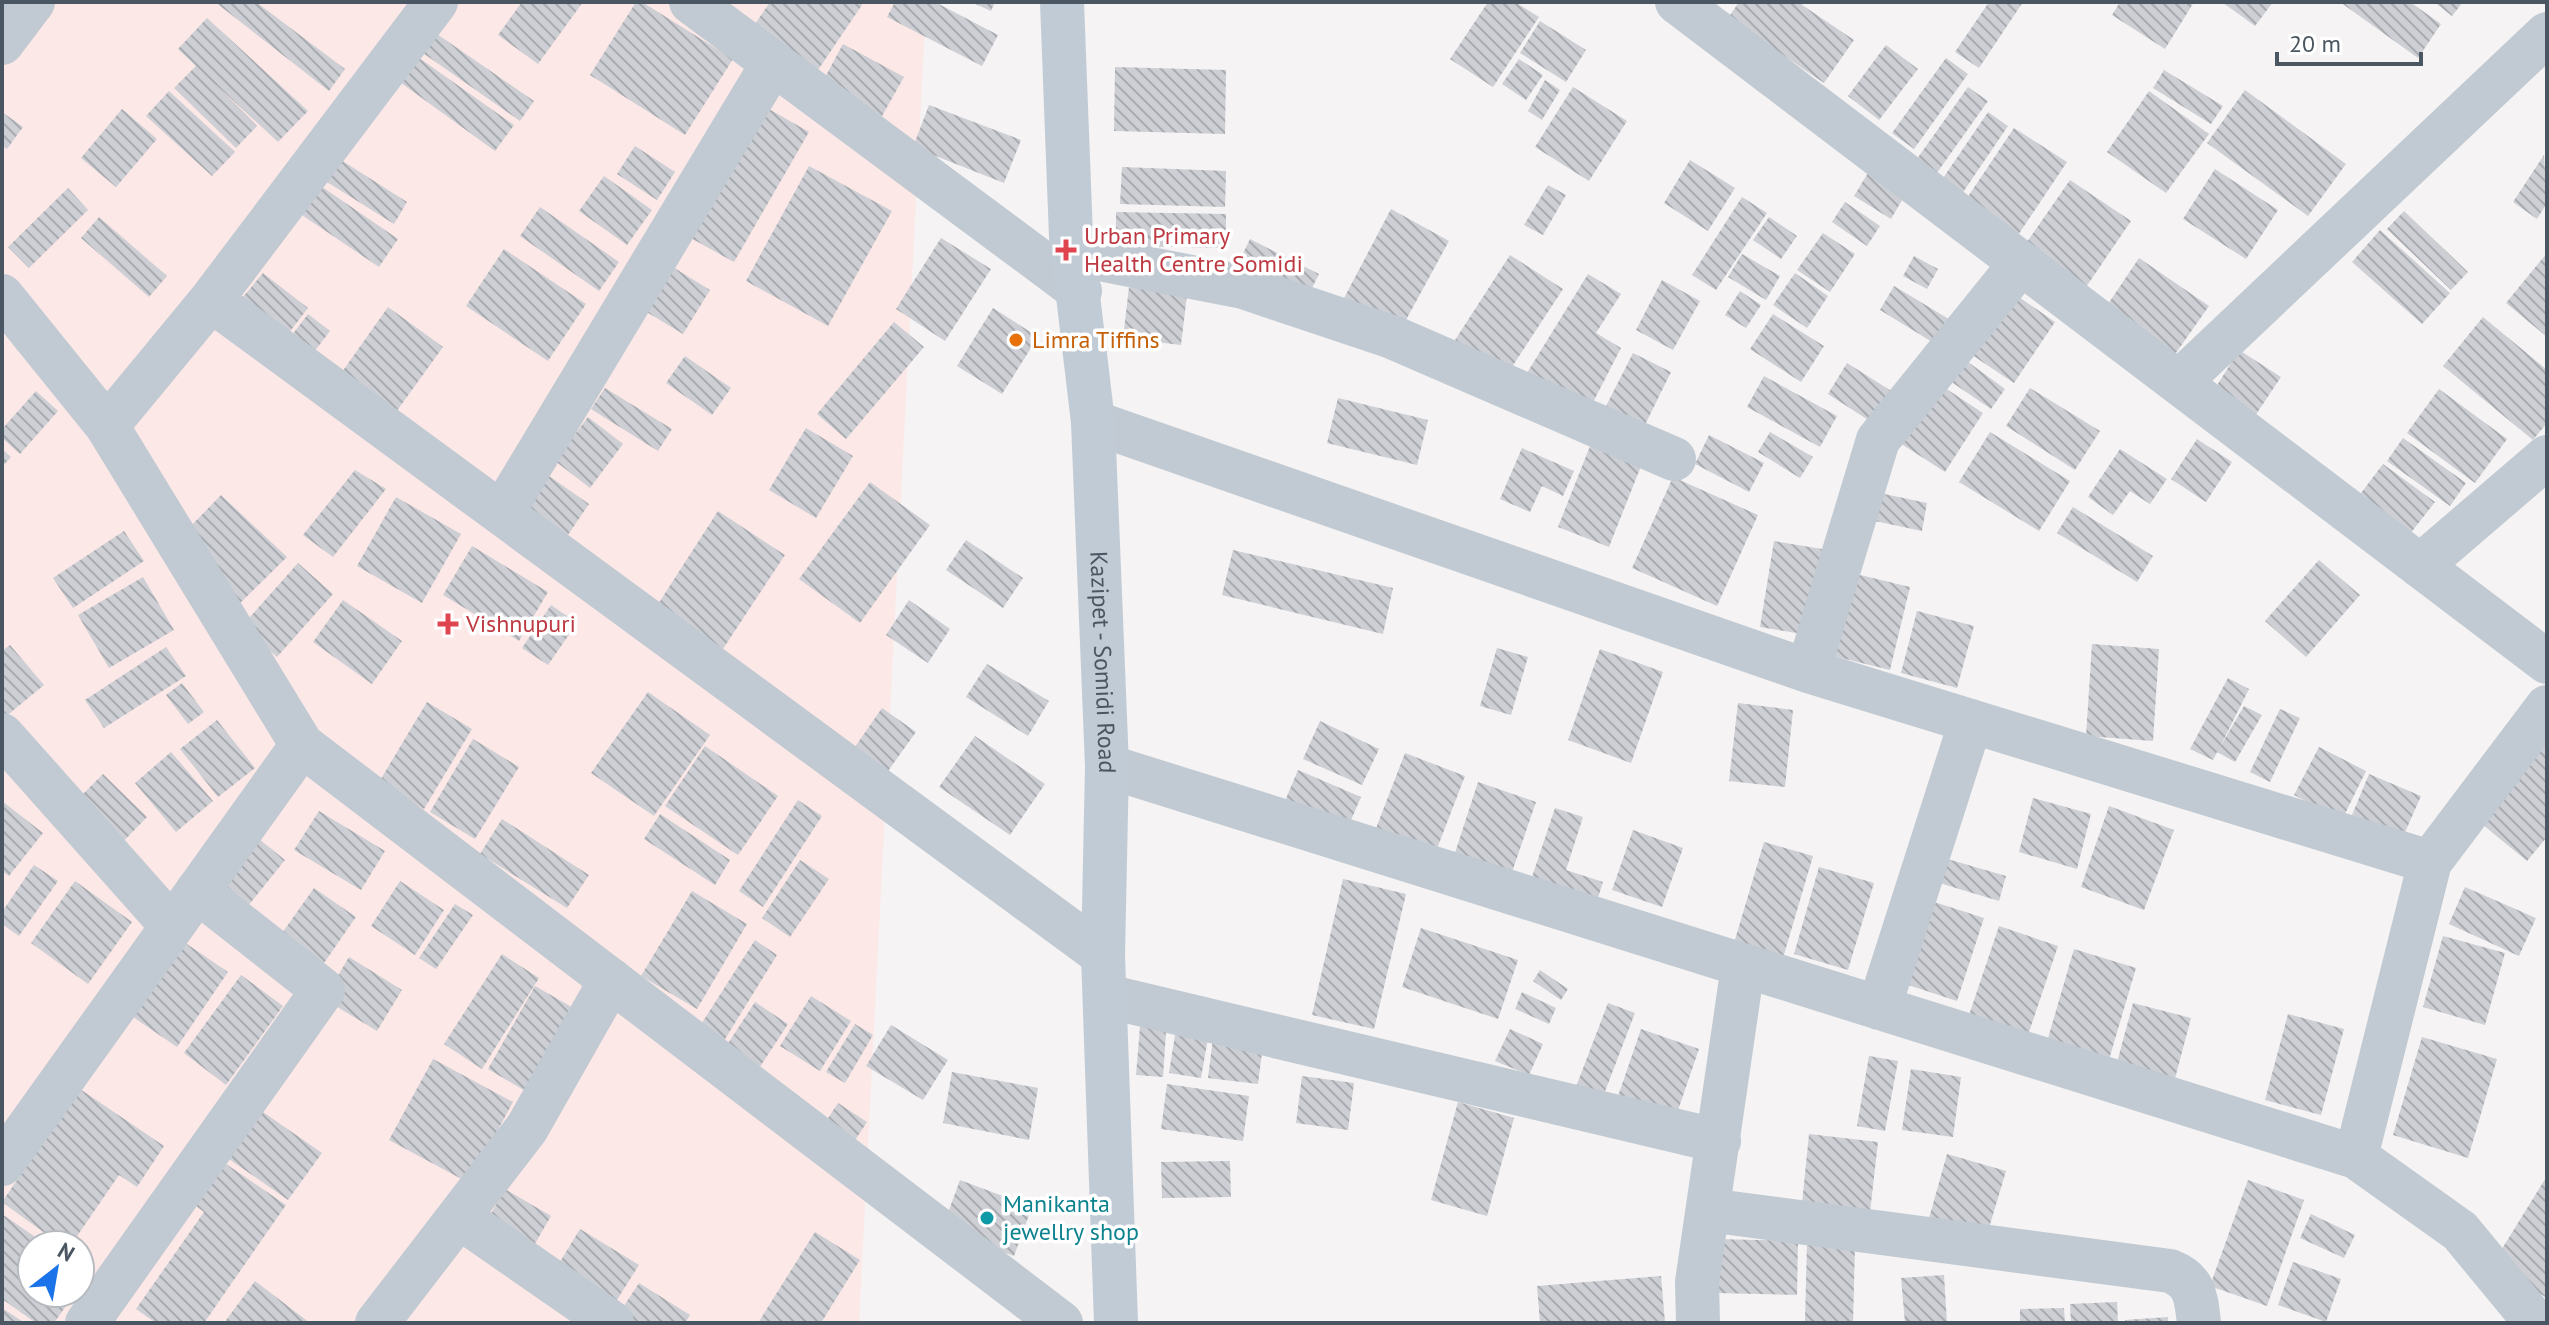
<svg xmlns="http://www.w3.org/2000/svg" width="2549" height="1325" font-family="'PT Sans',sans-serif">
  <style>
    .medical { fill: #fce8e6; fill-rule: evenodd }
    .building { fill: url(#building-back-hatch) }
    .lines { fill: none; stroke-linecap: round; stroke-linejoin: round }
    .street { stroke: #c1cad2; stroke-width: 44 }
    .secondary { stroke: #c1cbd6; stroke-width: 44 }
    .health-dot { fill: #e0444e; stroke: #fff; stroke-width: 3 }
    .food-dot { fill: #e8710a; stroke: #fff; stroke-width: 3 }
    .culture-dot { fill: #0f9aa8; stroke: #fff; stroke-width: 3 }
    .labels { text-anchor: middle; stroke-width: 7; stroke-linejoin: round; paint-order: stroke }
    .health-label { font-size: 24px; fill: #be3a42; stroke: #fff; text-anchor: start }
    .food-label { font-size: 24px; fill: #c56008; stroke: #fff; text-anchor: start }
    .street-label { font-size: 24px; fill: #4a5661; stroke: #fff }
    .culture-label { font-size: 24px; fill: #0d838f; stroke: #fff; text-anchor: start }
  </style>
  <defs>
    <pattern id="building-back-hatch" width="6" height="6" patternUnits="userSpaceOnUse" patternTransform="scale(2)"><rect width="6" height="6" fill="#cdcfd5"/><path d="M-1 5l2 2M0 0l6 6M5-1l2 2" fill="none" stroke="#a8abb0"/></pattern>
  </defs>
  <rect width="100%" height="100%" fill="#f5f3f3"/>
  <path class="medical" d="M2,2H926L859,1323H2ZM32,1245H80V1293H32Z"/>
  <path class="building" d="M215,2H256L345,69L329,91Z
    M522,2H583L538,64L498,35Z
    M636,2H642L733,59L685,135L590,75Z
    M770,2H864L818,70L753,27Z
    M895,2H935L998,35L982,66L887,17Z
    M971,2H995L991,11Z
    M1488,2H1515L1539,17L1493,87L1450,59Z
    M1739,2H1804L1802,5L1854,40L1824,83L1728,18Z
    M1989,2H2023L1979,68L1955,52Z
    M2120,2H2194L2165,49L2112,15Z
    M2222,2H2273L2255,26Z
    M2340,2H2410L2441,24L2418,58Z
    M2434,2H2463L2452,16Z
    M207,18L308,111L278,142L213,82L257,126L236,148L174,88L196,66L178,49Z
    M1540,21L1586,50L1566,82L1520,53Z
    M434,32L534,101L520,121L420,51Z
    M843,44L904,77L877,125L817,92Z
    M1886,45L1918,69L1879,120L1848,96Z
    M415,55L514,125L495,151L397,80Z
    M1946,58L1968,74L1914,149L1892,133Z
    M1519,59L1543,75L1526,100L1502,84Z
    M1115,67L1226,70L1225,134L1114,131Z
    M2164,70L2223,106L2211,124L2153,88Z
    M1545,80L1560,90L1542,120L1528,111Z
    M1573,87L1627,121L1589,181L1535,147Z
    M1968,87L1988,101L1934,177L1914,163Z
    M2245,90L2346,164L2308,216L2207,143Z
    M169,91L235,152L212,176L146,116Z
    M2149,91L2209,134L2166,193L2107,152Z
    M762,105L809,132L734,262L687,236Z
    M929,105L1021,140L1004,183L913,147Z
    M122,109L157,139L116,187L81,158Z
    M2,112L23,127L7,149L2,145Z
    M1988,112L2008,126L1955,204L1935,190Z
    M2014,128L2067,162L2014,241L1961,207Z
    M635,146L675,172L657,200L617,174Z
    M2544,155L2547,203L2537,219L2513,202Z
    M341,160L407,202L394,224L327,182Z
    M1690,160L1735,188L1708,231L1664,203Z
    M809,166L892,211L828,326L746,281Z
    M1122,167L1226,171L1225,207L1120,204Z
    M2215,169L2278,210L2246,259L2183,219Z
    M1868,173L1905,195L1891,219L1854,196Z
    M604,176L652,210L627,245L579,211Z
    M2070,180L2131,221L2082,293L2020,252Z
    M315,182L398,239L379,267L296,211Z
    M1548,185L1566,195L1543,235L1524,225Z
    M68,188L88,210L29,268L8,247Z
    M1742,197L1767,213L1716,290L1692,275Z
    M1845,202L1880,226L1867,246L1832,222Z
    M540,207L619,262L599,291L520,236Z
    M1391,209L1449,241L1400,331L1343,300Z
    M2404,211L2468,272L2451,290L2387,229Z
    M1116,212L1226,214V248L1116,246Z
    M99,217L167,276L149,297L81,238Z
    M1769,217L1797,236L1781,259L1753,240Z
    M2380,230L2450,293L2422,324L2352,262Z
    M1823,233L1855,254L1830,292L1797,270Z
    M941,238L991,269L945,341L896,309Z
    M1250,239L1319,274L1305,302L1236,268Z
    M504,249L586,304L548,361L466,306Z
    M2547,253V337L2506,303Z
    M1742,254L1780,276L1766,300L1728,277Z
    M1510,255L1563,289L1508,373L1455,340Z
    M1914,256L1938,269L1927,289L1903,276Z
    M2139,258L2209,306L2171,360L2102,313Z
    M663,261L710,290L683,334L635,305Z
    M263,273L308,308L288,334L243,297Z
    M1795,273L1828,296L1807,328L1773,305Z
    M1588,274L1621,294L1596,333L1621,348L1587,414L1522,381Z
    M1662,280L1700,301L1673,350L1636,330Z
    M1894,286L1957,324L1942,348L1880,310Z
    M1129,287L1187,295L1181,345L1123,338Z
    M1740,291L1761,305L1746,328L1725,315Z
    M2013,293L2055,322L2014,383L1972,355Z
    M388,307L443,347L391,419L337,379Z
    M993,308L1038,337L1002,394L957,366Z
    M308,314L330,331L314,352L292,335Z
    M1773,314L1824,346L1801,382L1750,349Z
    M2483,317L2547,370V423L2533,440L2443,366Z
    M894,322L924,347L846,439L817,414Z
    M2239,350L2281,377L2251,422L2211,395Z
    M1633,353L1671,372L1642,431L1603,412Z
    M685,356L731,388L712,415L666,383Z
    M1964,359L2005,389L1991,409L1950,381Z
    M1847,363L1896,394L1876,425L1828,394Z
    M1764,376L1837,416L1820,447L1747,407Z
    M1939,384L1983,413L1945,472L1900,443Z
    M605,388L672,429L658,451L591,409Z
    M2030,388L2100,431L2075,470L2006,426Z
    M2439,389L2507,439L2475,483L2407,433Z
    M36,391L58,411L20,454L2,438V429Z
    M1338,398L1428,420L1417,465L1327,443Z
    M588,417L623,444L590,488L555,461Z
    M806,428L853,456L816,518L769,490Z
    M1770,432L1813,457L1800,478L1758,452Z
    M1990,432L2070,481L2039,531L1959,482Z
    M1709,435L1764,463L1749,492L1695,464Z
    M1594,436L1645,456L1609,547L1558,527Z
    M2403,438L2466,483L2450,506L2387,461Z
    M2197,439L2232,462L2206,502L2171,479Z
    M1522,448L1574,471L1563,496L1542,486L1530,512L1500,499Z
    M2,449L11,457L2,467Z
    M2120,449L2167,479L2150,504L2130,491L2113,515L2088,497Z
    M2383,464L2435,502L2406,539L2355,501Z
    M355,470L386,489L333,557L303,535Z
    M542,471L589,504L559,548L511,514Z
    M1673,477L1758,515L1717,606L1632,568Z
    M870,482L930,525L860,623L799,579Z
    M1875,492L1927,503L1922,531L1870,520Z
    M221,495L287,557L233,610L188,529Z
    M396,497L461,534L422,603L357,566Z
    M2073,507L2153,556L2137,582L2057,533Z
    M718,511L785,555L717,658L651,615Z
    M124,531L144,561L73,608L53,578Z
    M966,540L1023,578L1003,608L946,570Z
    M1774,541L1828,550L1815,636L1760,627Z
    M472,546L548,592L519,641L443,595Z
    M1233,550L1393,588L1383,634L1222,595Z
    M2319,560L2360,595L2306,657L2265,621Z
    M298,563L333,594L277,657L242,626Z
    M1852,573L1910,587L1890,670L1833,656Z
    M143,577L174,630L109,668L78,615Z
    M343,600L402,641L372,684L313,642Z
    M909,600L950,629L928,663L886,635Z
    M551,605L577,623L548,665L522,648Z
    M1917,611L1974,626L1957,688L1901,673Z
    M2092,644L2159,649L2153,741L2086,736Z
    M10,645L44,685L4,718L2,651Z
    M166,647L186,676L104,728L85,700Z
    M1497,648L1528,657L1511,715L1480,706Z
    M1600,649L1663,672L1631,763L1568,740Z
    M987,664L1049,701L1028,736L966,697Z
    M2228,678L2249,689L2220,747L2244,706L2262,715L2235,762L2217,752L2213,760L2190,749Z
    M182,683L204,712L188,724L166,695Z
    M648,692L710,735L654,816L591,773Z
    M427,702L472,729L424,809L379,782Z
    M1738,703L1793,710L1785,787L1729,781Z
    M882,708L916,732L883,778L850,754Z
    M2280,709L2300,718L2270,782L2250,772Z
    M217,720L255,768L218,797L180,749Z
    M1320,721L1379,749L1362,785L1303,759Z
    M2547,734V837L2527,861L2477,820Z
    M975,736L1045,784L1010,835L939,787Z
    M473,739L519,767L475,839L430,812Z
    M705,746L778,796L738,855L665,806Z
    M2319,747L2366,771L2342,820L2294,795Z
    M171,752L213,801L176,832L135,783Z
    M1405,753L1465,776L1433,859L1373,836Z
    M1298,770L1361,797L1345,834L1282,808Z
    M103,774L147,817L118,847L74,803Z
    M2369,774L2421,796L2403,837L2352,815Z
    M1478,782L1536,802L1510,878L1453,859Z
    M2033,798L2091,814L2077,869L2019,852Z
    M798,800L822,816L763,907L739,891Z
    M2,801L43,833L9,876L2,871Z
    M2109,806L2174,830L2144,910L2081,887Z
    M1555,808L1583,817L1566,870L1603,882L1596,904L1530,883Z
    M319,811L385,851L361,890L294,850Z
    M660,814L730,860L715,885L644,839Z
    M502,819L589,875L567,908L480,854Z
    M1633,830L1683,848L1662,907L1612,890Z
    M259,839L285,860L243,912L217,892Z
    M1764,842L1813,856L1783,958L1734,943Z
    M1944,858L2006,876L1999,901L1936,882Z
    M800,860L829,879L790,937L762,918Z
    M34,865L58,881L19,936L2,924V912Z
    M1819,867L1874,883L1848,970L1794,954Z
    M1343,879L1406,894L1374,1029L1312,1015Z
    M75,881L132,922L88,984L31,943Z
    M400,881L444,910L415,955L371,926Z
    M2465,887L2536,918L2519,956L2449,924Z
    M314,888L356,917L317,973L275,943Z
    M692,891L747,924L697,1009L641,976Z
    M1928,900L1984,918L1957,1001L1902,983Z
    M455,904L473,915L436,969L419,958Z
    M1999,926L2058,946L2028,1035L1969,1015Z
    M1421,928L1518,960L1498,1019L1402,987Z
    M2443,936L2505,953L2485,1025L2423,1007Z
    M755,940L777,955L722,1044L698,1029Z
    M184,942L228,972L177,1047L133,1017Z
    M2074,949L2136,968L2108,1063L2046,1045Z
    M502,954L539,978L482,1069L444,1044Z
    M349,957L402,990L377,1031L324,999Z
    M1540,970L1568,989L1561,1000L1533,981Z
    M241,975L283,1006L226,1085L184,1053Z
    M535,986L575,1009L527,1092L488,1069Z
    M1522,992L1556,1008L1549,1024L1515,1009Z
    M811,996L851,1021L820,1071L780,1046Z
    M755,1002L788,1024L756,1073L723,1051Z
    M1608,1003L1635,1013L1601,1102L1574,1092Z
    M2133,1003L2191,1018L2173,1086L2115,1070Z
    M2288,1014L2344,1029L2321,1115L2265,1100Z
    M1141,1015L1167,1018L1163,1077L1136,1075Z
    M1177,1022L1210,1027L1201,1078L1169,1073Z
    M855,1024L873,1035L845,1083L826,1072Z
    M891,1025L948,1060L923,1100L866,1066Z
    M1510,1029L1543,1044L1529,1075L1495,1061Z
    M1641,1029L1699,1049L1674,1122L1616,1102Z
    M1214,1030L1264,1037L1258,1084L1208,1078Z
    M2422,1037L2497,1059L2468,1158L2393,1135Z
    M1869,1056L1898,1061L1885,1131L1857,1126Z
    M433,1059L513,1102L469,1183L389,1140Z
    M1911,1069L1961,1077L1953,1137L1902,1130Z
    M952,1072L1038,1088L1029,1140L943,1123Z
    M1302,1076L1354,1083L1348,1130L1296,1123Z
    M1167,1084L1249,1096L1243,1141L1161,1129Z
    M80,1089L164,1146L137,1187L119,1175L71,1245H61L2,1202Z
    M1458,1102L1514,1118L1487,1216L1431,1200Z
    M838,1103L867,1122L850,1148L821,1129Z
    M253,1105L322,1153L288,1200L219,1152Z
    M1809,1134L1878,1142L1869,1221L1801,1214Z
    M1947,1154L2006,1171L1986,1238L1928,1222Z
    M213,1155L286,1205L204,1323H156L136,1309L204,1212L184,1197Z
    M1230,1161L1231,1197L1162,1198L1161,1162Z
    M2547,1176V1298L2492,1265Z
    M960,1180L1032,1207L1014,1256L942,1229Z
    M2248,1180L2304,1200L2267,1306L2210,1286Z
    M505,1189L551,1216L529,1254L483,1228Z
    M2,1214L47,1245H32V1293H75L54,1323H36L2,1299Z
    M2311,1214L2355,1235L2344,1258L2300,1238Z
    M580,1229L639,1265L610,1311L552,1275Z
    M815,1232L860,1260L821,1323H758Z
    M1715,1239L1798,1241L1797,1295L1714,1293Z
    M1807,1244L1855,1246L1853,1323L1805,1321Z
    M2293,1262L2341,1279L2326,1322L2278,1305Z
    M80,1268L88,1273L80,1285Z
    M1944,1275L1947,1323H1905L1901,1278Z
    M1661,1276L1665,1323H1540L1537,1286Z
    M255,1281L310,1323H224Z
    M639,1283L690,1315L685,1323H631L618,1315Z
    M2117,1302L2118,1323H2071L2070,1304Z
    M2,1308L25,1323H2Z
    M2064,1308L2065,1323H2020V1309Z
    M2168,1317V1323H2126L2125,1320Z"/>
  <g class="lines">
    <path class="street" d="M691,2L1080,291
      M1677,2L2547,662
      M2,43L33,2
      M1073,254L1243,287L1392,337L1674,459
      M2,296L107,426L302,745L1061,1323
      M211,300L1103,955
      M2179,382L2547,34
      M1093,422L1808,671L2430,862
      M107,426L211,300L436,2
      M502,513L773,63
      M2420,566L2547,457
      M1808,671L1878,440L2021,263
      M2,735L171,925
      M1107,766L2356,1157L2460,1231L2536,1323
      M1106,996L1719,1141
      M1879,1008L1971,721
      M2356,1157L2430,862L2547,707
      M2,1164L302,745
      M1708,1210L2170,1271C2196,1281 2196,1298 2199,1323
      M459,1217L612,1323
      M87,1323L323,990L197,891
      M377,1323L527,1128L611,980
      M1698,1323L1697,1282L1743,966"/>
    <path class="secondary" id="s1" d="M1062,2L1071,237L1093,422L1107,766L1103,955L1116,1323"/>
  </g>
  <g class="health-dot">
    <path d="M1062 238h8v8h8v8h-8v8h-8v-8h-8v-8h8z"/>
    <path d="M444 612h8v8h8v8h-8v8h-8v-8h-8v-8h8z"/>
  </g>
  <circle class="food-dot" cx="1016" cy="340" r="8"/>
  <circle class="culture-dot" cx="987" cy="1218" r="8"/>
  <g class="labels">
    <g class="health-label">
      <text x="1084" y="244">Urban Primary<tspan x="1084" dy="28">Health Centre Somidi</tspan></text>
      <text x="466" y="632">Vishnupuri</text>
    </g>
    <g class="food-label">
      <text x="1032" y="348">Limra Tiffins</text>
    </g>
    <g class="street-label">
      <text dy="8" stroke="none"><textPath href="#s1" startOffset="662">Kazipet - Somidi Road</textPath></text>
    </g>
    <g class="culture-label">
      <text x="1003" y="1212">Manikanta<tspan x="1003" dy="28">jewellry shop</tspan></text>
    </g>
  </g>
  <rect width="2549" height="1325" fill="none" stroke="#4a5661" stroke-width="8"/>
  <g transform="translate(56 1269) rotate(31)"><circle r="38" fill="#ffffff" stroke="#b7bbc0" stroke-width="2"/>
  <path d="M0-6L14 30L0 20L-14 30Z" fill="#1a73e8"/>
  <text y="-12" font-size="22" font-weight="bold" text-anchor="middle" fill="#4a5661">N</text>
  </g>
  <path d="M2277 52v12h144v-12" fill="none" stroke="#4a5661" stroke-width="4"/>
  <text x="2289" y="52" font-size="24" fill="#4a5661" stroke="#ffffff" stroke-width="6" paint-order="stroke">20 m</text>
</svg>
